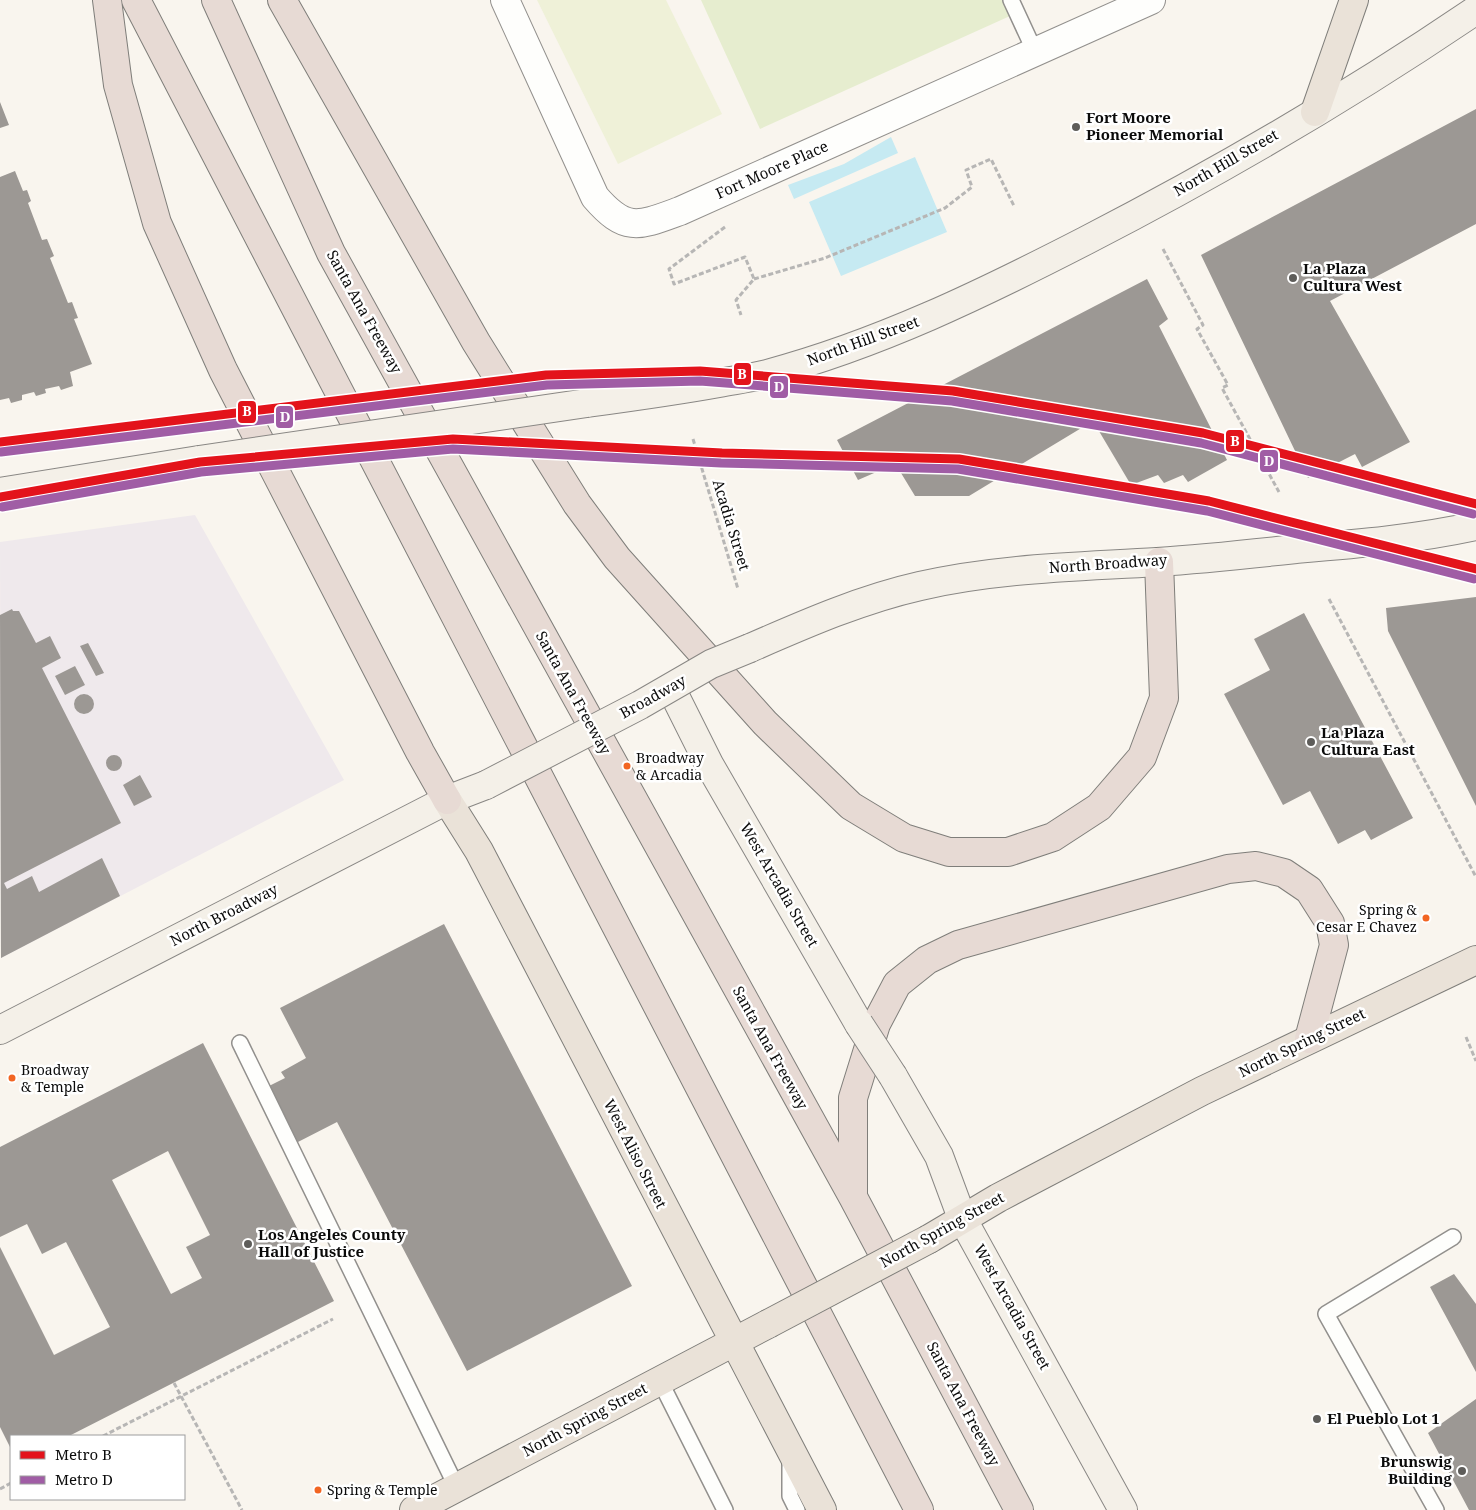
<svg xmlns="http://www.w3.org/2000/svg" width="1476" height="1510" font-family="'Noto Serif',serif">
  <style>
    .industrial { fill: #efe9ec }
    .green { fill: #e6edcf }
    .pitch { fill: #eff1d8 }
    .water { fill: #c6eaf2 }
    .building { fill: #9c9894; fill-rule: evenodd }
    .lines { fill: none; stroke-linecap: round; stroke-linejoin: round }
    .lane-casing { stroke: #92908d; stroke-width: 18 }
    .street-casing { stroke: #92908d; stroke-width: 30 }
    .secondary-casing { stroke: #898784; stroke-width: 30 }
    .primary-casing { stroke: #7f7e7a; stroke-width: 30 }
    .highway-casing { stroke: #7f7e7a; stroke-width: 30 }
    .path { stroke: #b7b6b5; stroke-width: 3; stroke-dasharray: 5 2.5; stroke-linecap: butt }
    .lane { stroke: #fefefc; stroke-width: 15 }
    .street { stroke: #fefefc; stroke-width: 28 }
    .secondary { stroke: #f4f0e8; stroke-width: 28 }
    .primary { stroke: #eae2d8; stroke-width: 28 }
    .highway { stroke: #e7dad4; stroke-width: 28 }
    .secondary-bridge-casing { stroke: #898784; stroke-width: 30; stroke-linecap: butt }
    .primary-bridge-casing { stroke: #7f7e7a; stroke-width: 30; stroke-linecap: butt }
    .secondary-bridge { stroke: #f4f0e8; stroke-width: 28 }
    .primary-bridge { stroke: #eae2d8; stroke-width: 28 }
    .metro-1-casing { stroke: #fff; stroke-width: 12 }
    .metro-2-casing { stroke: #fff; stroke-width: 12 }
    .metro-1 { stroke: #e3131b; stroke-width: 9 }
    .metro-2 { stroke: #a05da5; stroke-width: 9 }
    .poi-dot { fill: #5e5d5a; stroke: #fff; stroke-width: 2 }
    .bus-dot { fill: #f26522; stroke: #fff; stroke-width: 2 }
    .labels { text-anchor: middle; stroke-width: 5; stroke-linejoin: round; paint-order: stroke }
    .bus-label { font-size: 14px; fill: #0b0b0b; stroke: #fff; text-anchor: start }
    .poi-label { font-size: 15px; font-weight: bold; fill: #0b0b0b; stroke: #fff; text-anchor: start }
    .street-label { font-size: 15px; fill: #0b0b0b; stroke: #fff }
    .line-badge { stroke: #fff; stroke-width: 2 }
    .badge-label { font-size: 14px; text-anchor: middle; font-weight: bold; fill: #fff }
  </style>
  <rect width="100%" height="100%" fill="#f9f5ee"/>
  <path class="industrial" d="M195,515L344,780L1,958L0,542Z"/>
  <path class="green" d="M701,0H1002L1010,16L760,129Z"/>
  <path class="pitch" d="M537,0H666L722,114L618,164Z"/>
  <path class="water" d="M891,137L898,153L794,199L788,185L844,164Z
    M915,157L947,232L841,276L809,202Z"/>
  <path class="building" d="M0,102L9,125L0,128Z
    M1476,109V224L1330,301L1410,442L1362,467L1355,454L1308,478L1201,255Z
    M15,171L23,191L27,190L31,201L28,203L42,240L47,239L54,256L50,258L68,303L72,302L78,318L74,319L92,364L70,372L73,386L61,390L59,386L45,389L46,393L36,396L34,392L22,395V400L11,403L9,398L0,400V177Z
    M1147,279L1168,319L1159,326L1227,460L1188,482L1183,475L1164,483L1158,475L1131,485L1093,421L969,496H915L901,473L881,470L858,480L837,440Z
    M1476,597V806L1388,631L1386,608Z
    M12,609L13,611H19L36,643L50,636L61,658L42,668L121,823L4,883L7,889L32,876L39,892L102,858L120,896L1,958L0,615Z
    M1304,613L1413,818L1371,840L1365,830L1338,844L1310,791L1283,805L1224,694L1270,670L1254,639Z
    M88,643L104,673L96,676L80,646Z
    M75,666L85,685L65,695L55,676Z
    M74 704a10 10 0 1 1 20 0a10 10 0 1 1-20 0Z
    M106 763a8 8 0 1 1 16 0a8 8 0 1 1-16 0Z
    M140,775L152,797L134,806L123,785Z
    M444,924L632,1286L467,1371L337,1122L296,1143L267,1087L285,1078L281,1072L306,1058L280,1008Z
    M203,1043L334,1301L69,1436H11V1449L0,1427V1247L54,1355L110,1327L66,1242L42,1254L27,1224L0,1237V1147ZM168,1151L210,1235L186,1247L202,1278L171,1294L112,1180Z
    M1454,1274L1476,1304V1372L1430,1287Z
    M1476,1399V1510H1469L1428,1433Z"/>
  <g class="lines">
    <g class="lane-casing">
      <path id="lane" d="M1011,0L1035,52
        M240,1043L457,1488
        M660,1381L725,1510
        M790,1458V1496L797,1510
        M1436,1510L1326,1314L1453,1237"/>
    </g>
    <g class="street-casing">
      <path id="street" d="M505,0L595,197C626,233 639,226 680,211L1151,0"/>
    </g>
    <g class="secondary-casing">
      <path id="secondary" d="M587,403C631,397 675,391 719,383C735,380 751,378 767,374C879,344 982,294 1085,241C1219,172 1351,95 1476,10
        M0,492L199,460
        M750,648C805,624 862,599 920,586C998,568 1078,567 1157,562C1203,559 1250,554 1296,549C1356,544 1417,539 1476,526
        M671,688L709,764L859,1024
        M0,1030L447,800L486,785
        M893,1076L939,1156L962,1218L1123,1510"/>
    </g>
    <g class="primary-casing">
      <path id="primary" d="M1315,112L1354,0
        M447,800L479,851L822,1510
        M929,1239L998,1198L1202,1091L1476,960
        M414,1510L768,1324"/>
    </g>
    <g class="highway-casing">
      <path id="highway" d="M107,0L118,85L157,223L223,370L420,752L447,800
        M136,0L919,1510
        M216,0L331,253L853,1197L1019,1510
        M282,0L476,342L577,504L617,558L765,723L851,806L904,838L949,852H1008L1053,837L1099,807L1142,757L1164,698L1159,562
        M853,1193V1098L876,1024L897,984L927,960L958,945L1228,869L1256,866L1284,873L1309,890L1330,923L1334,945L1309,1039"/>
    </g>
    <path class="path" d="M725,227L669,269L674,284L745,257L754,279L736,300L741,315
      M1163,249L1203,325L1197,329L1228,385L1222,388L1279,492
      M754,279L825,258L945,208L972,187L966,170L991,159L1014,206
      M693,439L738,589
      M1329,599L1476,877
      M1466,1037L1476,1061
      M174,1383L242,1510
      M103,1436L333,1319
      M0,1489L11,1483"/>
    <use href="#lane" class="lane"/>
    <use href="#street" class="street"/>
    <use href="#secondary" class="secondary"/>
    <use href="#primary" class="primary"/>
    <use href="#highway" class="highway"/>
    <g class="secondary-bridge-casing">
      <path id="secondary-bridge" d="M199,460L587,403
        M486,785L640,705L711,664L750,648
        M859,1024L893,1076"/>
    </g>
    <g class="primary-bridge-casing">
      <path id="primary-bridge" d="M768,1324L929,1239"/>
    </g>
    <use href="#secondary-bridge" class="secondary-bridge"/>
    <use href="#primary-bridge" class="primary-bridge"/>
    <g class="metro-1-casing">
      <path id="metro-1" d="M0,442L546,375L700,371L953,391L1203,433L1476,504
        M0,497L200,462L453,439L722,453L959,459L1209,501L1476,569"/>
    </g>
    <g class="metro-2-casing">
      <path id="metro-2" d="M1,452L547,385L700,381L952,401L1201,443L1473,514
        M2,507L201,472L453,449L721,463L958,469L1207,511L1474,579"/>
    </g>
    <use href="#metro-1" class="metro-1"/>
    <use href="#metro-2" class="metro-2"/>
  </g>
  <g class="poi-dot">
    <circle cx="1076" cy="127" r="5"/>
    <circle cx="1293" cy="278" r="5"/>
    <circle cx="1311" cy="742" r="5"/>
    <circle cx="248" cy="1244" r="5"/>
    <circle cx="1317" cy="1419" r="5"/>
    <circle cx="1462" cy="1471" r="5"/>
  </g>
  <g class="bus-dot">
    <circle cx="627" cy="766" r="4.5"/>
    <circle cx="1426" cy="918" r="4.5"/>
    <circle cx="12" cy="1078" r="4.5"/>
    <circle cx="318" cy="1490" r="4.5"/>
  </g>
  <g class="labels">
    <g class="bus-label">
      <text x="636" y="763">Broadway<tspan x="636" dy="17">&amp; Arcadia</tspan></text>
      <text x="1417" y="915" text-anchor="end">Spring &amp;<tspan x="1417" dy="17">Cesar E Chavez</tspan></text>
      <text x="21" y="1075">Broadway<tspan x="21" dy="17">&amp; Temple</tspan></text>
      <text x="327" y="1495">Spring &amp; Temple</text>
    </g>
    <g class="poi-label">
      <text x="1086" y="123">Fort Moore<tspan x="1086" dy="17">Pioneer Memorial</tspan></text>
      <text x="1303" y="274">La Plaza<tspan x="1303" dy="17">Cultura West</tspan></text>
      <text x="1321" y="738">La Plaza<tspan x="1321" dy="17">Cultura East</tspan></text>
      <text x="258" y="1240">Los Angeles County<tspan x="258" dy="17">Hall of Justice</tspan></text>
      <text x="1327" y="1424">El Pueblo Lot 1</text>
      <text x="1452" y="1467" text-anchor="end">Brunswig<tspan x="1452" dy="17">Building</tspan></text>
    </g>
    <g class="street-label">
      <text transform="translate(1226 163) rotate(-30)" y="5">North Hill Street</text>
      <text transform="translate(772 170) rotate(-24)" y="5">Fort Moore Place</text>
      <text transform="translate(364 312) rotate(61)" y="5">Santa Ana Freeway</text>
      <text transform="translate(863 341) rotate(-20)" y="5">North Hill Street</text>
      <text transform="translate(731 525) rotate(73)" y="5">Acadia Street</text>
      <text transform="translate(1108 564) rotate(-4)" y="5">North Broadway</text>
      <text transform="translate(573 693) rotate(61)" y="5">Santa Ana Freeway</text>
      <text transform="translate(653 697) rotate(-29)" y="5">Broadway</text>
      <text transform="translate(779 885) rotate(60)" y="5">West Arcadia Street</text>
      <text transform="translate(224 915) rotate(-27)" y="5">North Broadway</text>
      <text transform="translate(1302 1043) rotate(-26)" y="5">North Spring Street</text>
      <text transform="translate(770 1048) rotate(61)" y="5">Santa Ana Freeway</text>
      <text transform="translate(635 1154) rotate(63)" y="5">West Aliso Street</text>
      <text transform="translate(942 1230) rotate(-29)" y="5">North Spring Street</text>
      <text transform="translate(1012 1307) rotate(61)" y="5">West Arcadia Street</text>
      <text transform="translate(963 1404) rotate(62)" y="5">Santa Ana Freeway</text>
      <text transform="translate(585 1420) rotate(-28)" y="5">North Spring Street</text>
    </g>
  </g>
  <g class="line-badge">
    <rect x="733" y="362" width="19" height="24" rx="5" fill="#e3131b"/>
    <rect x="769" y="375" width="20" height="24" rx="5" fill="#a05da5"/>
    <rect x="237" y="400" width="20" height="24" rx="5" fill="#e3131b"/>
    <rect x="275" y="405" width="19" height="24" rx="5" fill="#a05da5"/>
    <rect x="1225" y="429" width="20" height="24" rx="5" fill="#e3131b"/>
    <rect x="1259" y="449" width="20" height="24" rx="5" fill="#a05da5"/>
  </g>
  <g class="badge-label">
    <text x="742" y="379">B</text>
    <text x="779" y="392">D</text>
    <text x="247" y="416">B</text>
    <text x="285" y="422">D</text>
    <text x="1235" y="446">B</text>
    <text x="1269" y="466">D</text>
  </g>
  <rect x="10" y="1435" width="175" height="65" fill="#ffffff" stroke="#9d9d9d"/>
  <rect x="20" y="1451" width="25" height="8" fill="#e3131b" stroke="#9d9d9d"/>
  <text x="55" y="1460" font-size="15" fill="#0b0b0b">Metro B</text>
  <rect x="20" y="1476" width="25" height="8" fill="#a05da5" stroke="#9d9d9d"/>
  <text x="55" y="1485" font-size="15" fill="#0b0b0b">Metro D</text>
</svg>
